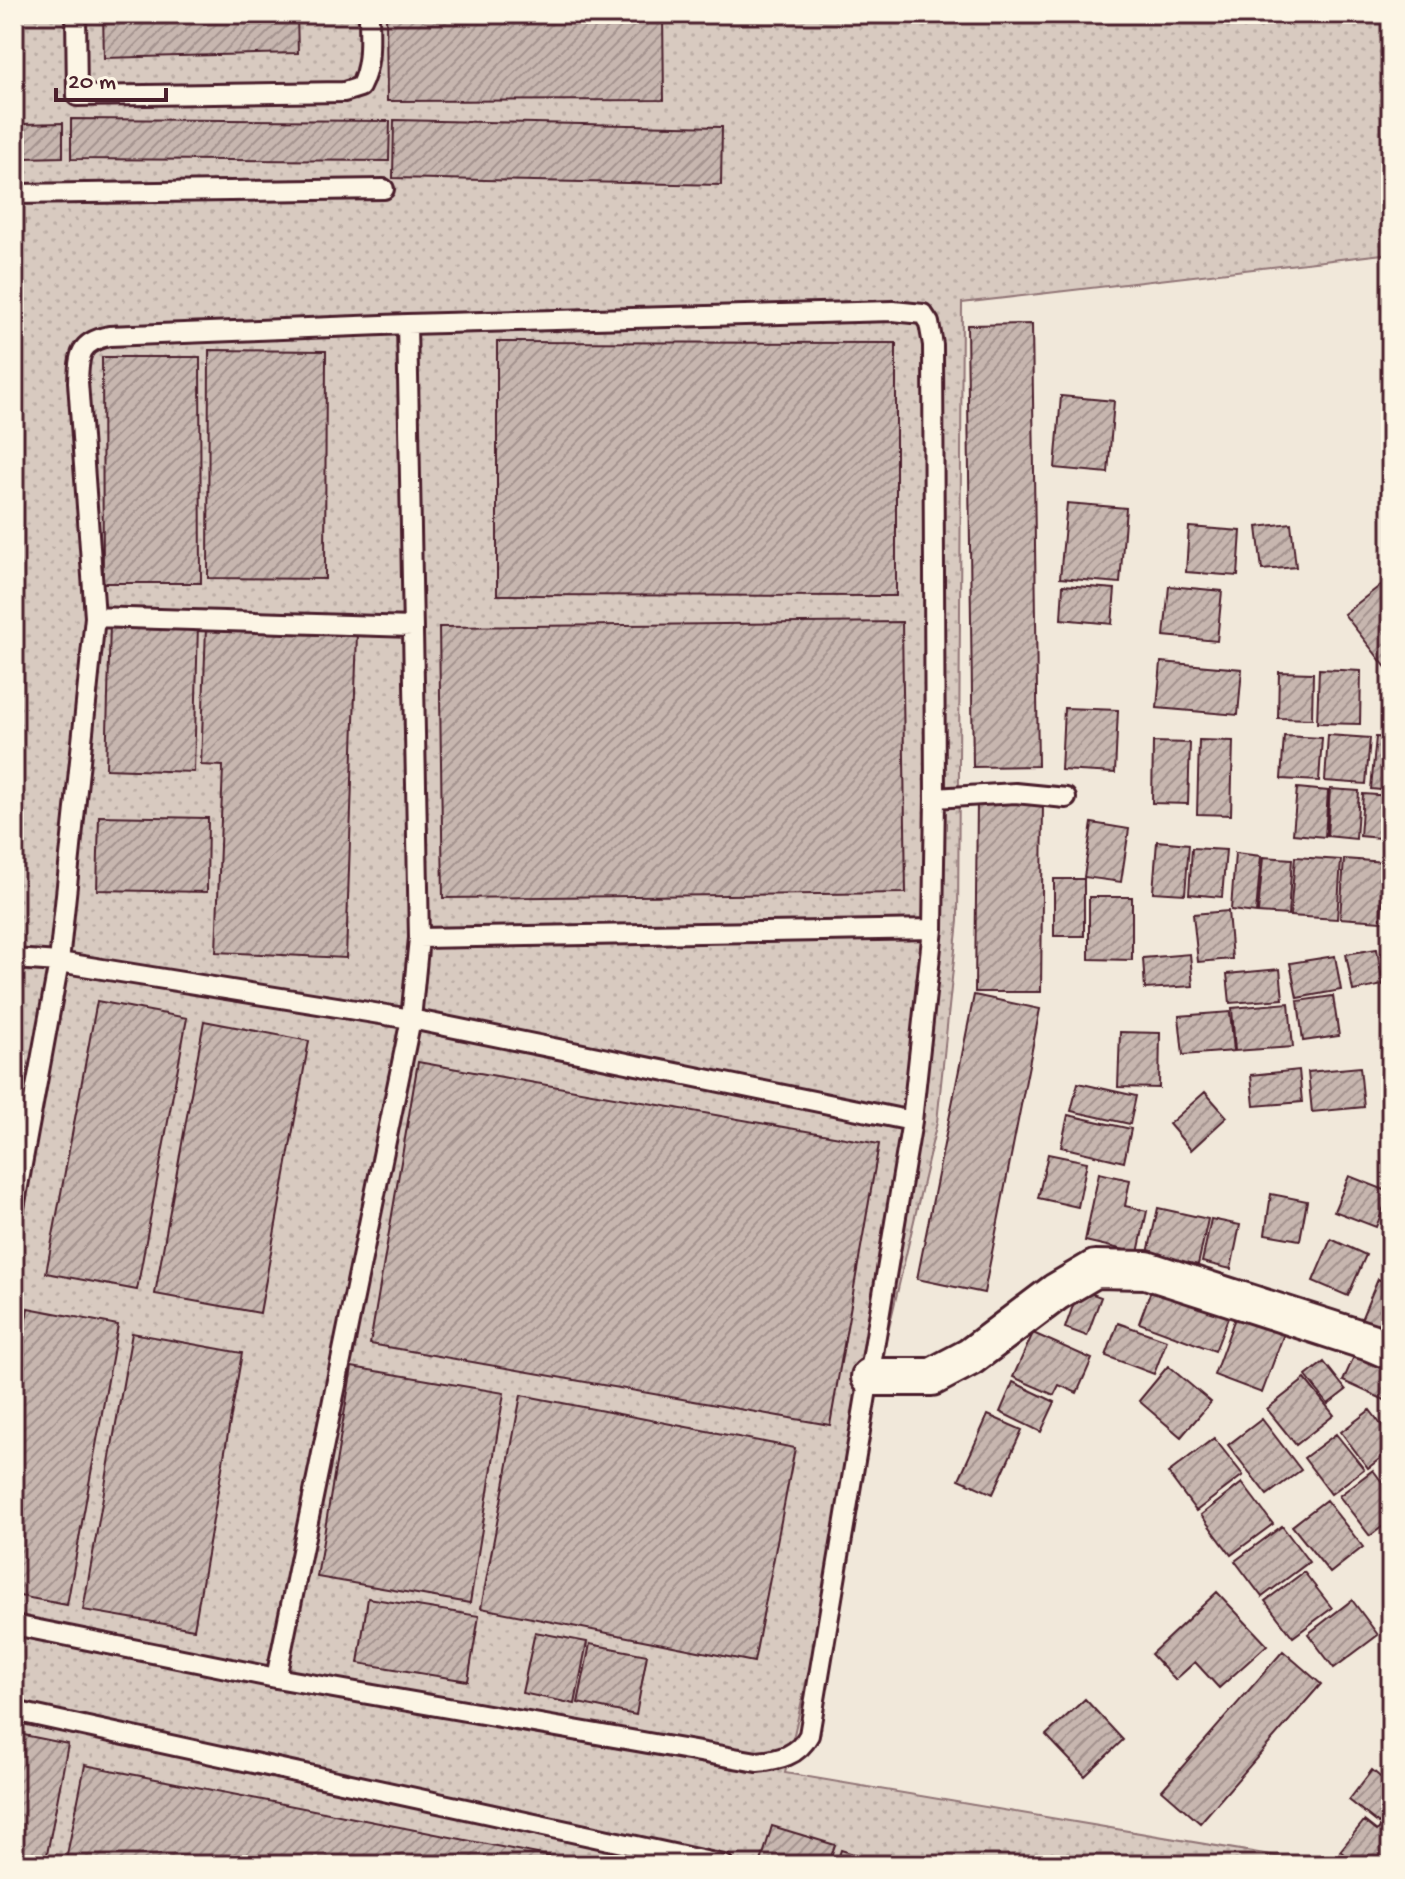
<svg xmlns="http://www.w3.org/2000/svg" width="1405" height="1879" font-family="'Gochi Hand',sans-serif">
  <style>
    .grass { fill: url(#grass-dots); stroke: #917476; stroke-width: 2 }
    .building { fill: url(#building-hatch); stroke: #4a1f2b; stroke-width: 2 }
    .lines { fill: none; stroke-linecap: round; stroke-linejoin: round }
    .service-casing { stroke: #4a1f2b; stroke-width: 24 }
    .minor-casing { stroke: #4a1f2b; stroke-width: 42 }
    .service { stroke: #fcf5e5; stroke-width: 18 }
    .minor { stroke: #fcf5e5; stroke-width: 36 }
  </style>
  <defs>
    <pattern id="grass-dots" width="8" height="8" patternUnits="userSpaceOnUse" patternTransform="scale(2)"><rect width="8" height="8" fill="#d8cac0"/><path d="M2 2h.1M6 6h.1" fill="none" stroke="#bbada5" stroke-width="1.8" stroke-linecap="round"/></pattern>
    <pattern id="building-hatch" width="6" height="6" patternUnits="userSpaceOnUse" patternTransform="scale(2)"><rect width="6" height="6" fill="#c7b6af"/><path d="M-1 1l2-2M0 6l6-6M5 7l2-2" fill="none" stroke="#a4938f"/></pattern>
  </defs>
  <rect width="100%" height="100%" fill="#f1e8da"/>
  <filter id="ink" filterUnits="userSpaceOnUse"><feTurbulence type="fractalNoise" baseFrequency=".0125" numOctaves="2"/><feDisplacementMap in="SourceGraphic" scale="16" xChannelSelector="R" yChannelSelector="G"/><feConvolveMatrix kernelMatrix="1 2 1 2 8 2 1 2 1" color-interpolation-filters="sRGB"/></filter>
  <g filter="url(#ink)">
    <path class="grass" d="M14,14H1391V253L962,303L958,921L937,1122L785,1773L1329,1865H14Z"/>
    <path class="building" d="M103,14H297L298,53L104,58Z
      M386,14H663L664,100L387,101Z
      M71,119L390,121L389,161L71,159Z
      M394,120L722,127L721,185L393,178Z
      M63,123V157L24,158L23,124Z
      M1032,324L1038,766L973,767L967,325Z
      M497,342L896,343V596L497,595Z
      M209,350L326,351L325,579L208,578Z
      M102,357H200L201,583H103Z
      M1061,396L1114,401L1108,473L1055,468Z
      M1067,503L1126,508L1120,583L1060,578Z
      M1291,523L1296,567L1262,570L1257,527Z
      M1189,527L1241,531L1238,576L1186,572Z
      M1391,577V667L1388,670L1344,614Z
      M1063,585L1115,589L1112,624L1061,619Z
      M1169,586L1222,591L1217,641L1164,636Z
      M902,622L906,893L443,898L439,627Z
      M110,623L198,625L194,772L106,769Z
      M206,627L357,633L346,958L216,952L223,766L201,765Z
      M1161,662L1242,669L1238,715L1157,708Z
      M1319,669L1361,671L1360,724L1317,723Z
      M1279,672L1313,673L1312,719L1278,718Z
      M1064,708L1118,710L1115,773L1061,770Z
      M1328,735L1370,738L1366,784L1325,781Z
      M1284,736L1322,738L1319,781L1281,779Z
      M1376,737L1391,738V791L1371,789Z
      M1199,740L1233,741L1231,815L1197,814Z
      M1153,742L1190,743L1188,804L1152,803Z
      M1297,788L1328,791L1325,837L1293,834Z
      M1330,789L1359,791L1356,839L1327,836Z
      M1363,794L1391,796L1390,839L1360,836Z
      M977,801L1043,802L1041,992H975Z
      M99,816L208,818L207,892L97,890Z
      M1092,823L1129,829L1121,882L1084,877Z
      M1157,841L1189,844L1185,894L1153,892Z
      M1192,848L1226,850L1222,897L1189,894Z
      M1235,853L1261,856L1256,913L1231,910Z
      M1263,857L1292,859L1288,915L1258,913Z
      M1295,857L1341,860L1337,919L1290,916Z
      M1344,859L1385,862L1381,921L1340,918Z
      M1054,879H1084V936H1054Z
      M1089,897H1132V960L1089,959Z
      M1228,911L1232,959L1198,962L1193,914Z
      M1377,949L1383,985L1353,991L1346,954Z
      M1391,951V982L1388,983L1382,953Z
      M1190,954L1193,986L1145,989L1143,958Z
      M1335,956L1341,990L1297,998L1290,963Z
      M1280,969L1283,999L1230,1003L1227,974Z
      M974,995L1040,1009L984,1293L917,1279Z
      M1333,996L1339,1036L1303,1041L1298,1001Z
      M97,1001L187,1018L137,1290L46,1273Z
      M1289,1003L1293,1047L1235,1051L1232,1008Z
      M1230,1012L1234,1051L1183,1055L1179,1016Z
      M204,1021L309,1041L260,1313L155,1294Z
      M1120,1032L1160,1033L1159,1088L1118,1087Z
      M418,1062L879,1144L830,1425L370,1344Z
      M1360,1067L1364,1107L1312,1112L1308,1072Z
      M1299,1070L1302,1102L1254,1106L1251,1075Z
      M1078,1083L1136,1096L1130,1124L1071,1111Z
      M1205,1092L1227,1117L1191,1150L1169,1124Z
      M1068,1115L1131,1129L1124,1162L1061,1147Z
      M1048,1154L1087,1162L1078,1207L1038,1198Z
      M1099,1173L1130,1180L1125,1206L1147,1211L1138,1253L1085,1241Z
      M1349,1176L1390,1192L1376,1227L1334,1211Z
      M1271,1194L1307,1201L1300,1240L1265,1234Z
      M1158,1208L1208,1219L1198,1265L1148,1253Z
      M1211,1219L1240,1225L1231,1269L1202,1262Z
      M1331,1239L1366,1255L1348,1296L1313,1281Z
      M1156,1277L1233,1305L1215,1351L1139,1323Z
      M1378,1279L1391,1285V1333L1360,1322Z
      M1079,1289L1101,1297L1087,1336L1065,1328Z
      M1239,1307L1287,1325L1262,1393L1214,1375Z
      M28,1308L118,1325L67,1605L14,1595V1387Z
      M1118,1323L1167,1340L1154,1374L1106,1356Z
      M132,1333L242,1353L194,1629L83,1610Z
      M1033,1333L1092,1359L1077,1393L1059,1385L1054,1395L1013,1377Z
      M1359,1345L1391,1360V1403L1343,1381Z
      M1324,1362L1346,1390L1328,1404L1306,1376Z
      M1168,1366L1211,1402L1181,1437L1139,1401Z
      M352,1367L504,1393L470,1603L317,1577Z
      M1305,1379L1334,1415L1296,1445L1267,1409Z
      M1013,1382L1055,1402L1041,1432L1000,1412Z
      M521,1395L795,1448L754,1662L481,1608Z
      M1370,1410L1391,1438V1450L1368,1468L1341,1432Z
      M988,1415L1022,1430L993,1494L959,1479Z
      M1262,1419L1301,1470L1267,1495L1228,1445Z
      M1336,1434L1364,1469L1331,1494L1304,1458Z
      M1214,1438L1243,1475L1196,1511L1168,1473Z
      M1373,1470L1391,1494V1520L1370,1536L1339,1496Z
      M1242,1483L1273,1524L1231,1555L1201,1515Z
      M1326,1500L1363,1547L1330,1573L1292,1526Z
      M1282,1526L1309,1562L1262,1597L1235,1561Z
      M1304,1572L1332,1608L1293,1637L1265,1601Z
      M1217,1592L1267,1645L1219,1688L1195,1662L1175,1680L1151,1654Z
      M368,1598L479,1616L468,1681L358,1663Z
      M1352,1600L1378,1635L1334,1668L1308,1634Z
      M535,1632L587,1642L575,1704L522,1693Z
      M590,1644L647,1655L636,1715L578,1703Z
      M1283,1651L1321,1684L1200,1823L1162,1790Z
      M1085,1699L1123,1740L1085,1776L1046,1735Z
      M14,1733L68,1744L45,1865H14Z
      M85,1765L593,1865H65Z
      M1372,1770L1391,1786V1809L1379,1824L1349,1800Z
      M1391,1814V1865H1358L1340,1851L1364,1821L1377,1831Z
      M772,1826L835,1845L828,1865H760Z
      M841,1850L888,1865H836Z"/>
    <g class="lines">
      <g class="service-casing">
        <path id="service" d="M76,14L77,96L344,92L360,87C372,64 369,39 369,14
          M14,194L384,189
          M95,617L412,627
          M935,798L1015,793L1066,798
          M419,938L933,929
          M14,959L59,962L411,1019L912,1121
          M14,1208L59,962L95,617L78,382C79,355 79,342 109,336L407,324L893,311L923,314L929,323L933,345L935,798L933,929L912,1121L809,1735C798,1756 779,1760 757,1762L276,1678L14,1625
          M276,1678L411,1019L419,938L407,324
          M14,1711L724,1865"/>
      </g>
      <g class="minor-casing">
        <path id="minor" d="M870,1377H932L970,1357L1056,1292L1095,1269L1146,1270L1370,1342L1391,1351"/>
      </g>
      <use href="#service" class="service"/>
      <use href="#minor" class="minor"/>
    </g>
  </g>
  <rect width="1405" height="1879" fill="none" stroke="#fcf5e5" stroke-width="48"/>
  <rect x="24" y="24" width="1357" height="1831" fill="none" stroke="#4a1f2b" stroke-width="3" filter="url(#ink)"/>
  <path d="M56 88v12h110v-12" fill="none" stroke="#4a1f2b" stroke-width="4"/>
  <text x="68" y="88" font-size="24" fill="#4a1f2b" stroke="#fcf5e5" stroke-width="6" paint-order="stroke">20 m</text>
</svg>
